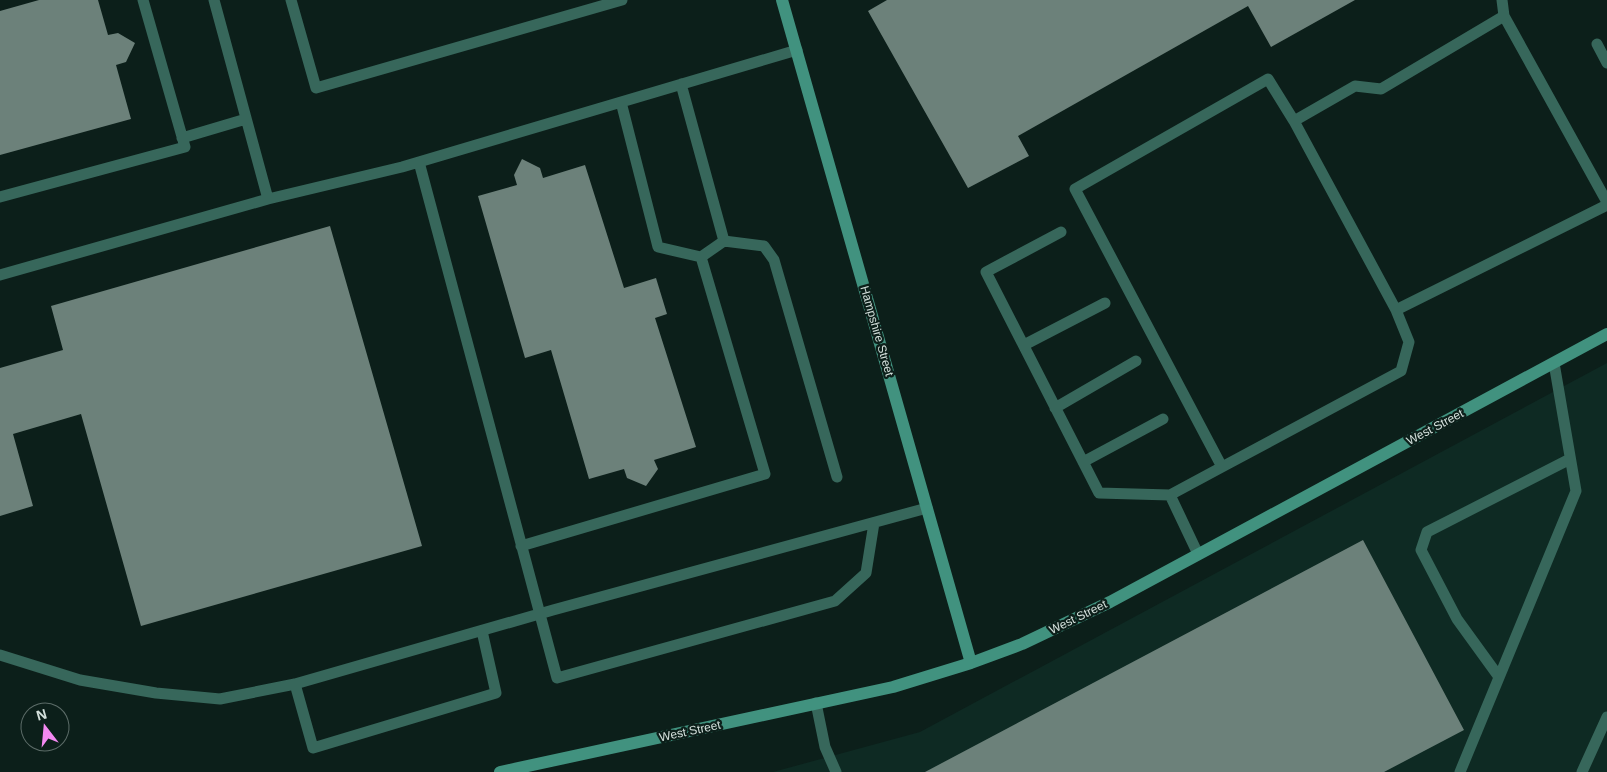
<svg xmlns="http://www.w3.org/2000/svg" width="1607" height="772" font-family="Helvetica,sans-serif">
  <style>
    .built { fill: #0e2a23 }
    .building { fill: #6c817a }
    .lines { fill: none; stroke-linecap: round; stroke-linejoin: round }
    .lane { stroke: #37675b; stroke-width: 11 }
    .secondary { stroke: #41927f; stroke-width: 12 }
    .labels { text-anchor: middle; stroke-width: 4.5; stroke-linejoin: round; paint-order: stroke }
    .street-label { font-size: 12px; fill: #d4e0dc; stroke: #0c1f1a }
  </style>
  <rect width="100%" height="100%" fill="#0c1f1a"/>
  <path class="built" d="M1607,363V772H773L920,732Z"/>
  <path class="building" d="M39,0H98L108,35L118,33L135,43L126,62L116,65L131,119L0,155V11Z
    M887,0H1355L1271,47L1248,6L1018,136L1029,156L968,188L868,11Z
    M522,159L540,168L543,178L585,165L624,288L656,278L667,314L655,318L696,447L654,460L658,469L646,486L627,478L624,469L589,479L551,350L525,358L478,196L517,185L514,175Z
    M330,226L422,546L141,626L81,414L13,434L33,506L0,516V368L63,350L51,306Z
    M1363,540L1464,730L1384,772H925Z"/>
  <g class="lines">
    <path class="lane" d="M214,0L268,199
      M291,0L316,88L622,0
      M1502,0L1504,16
      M1597,44L1607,63
      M621,102L658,247L701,257
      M1294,121L1396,310
      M182,138L246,119
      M419,162L557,678L835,601L866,573L874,523
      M0,197L185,147L143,0
      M1061,232L986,272L1099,493L1170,495
      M724,241L764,246L774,260L837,477
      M0,275L268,199L402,167L797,50
      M1024,345L1105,303
      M1055,408L1136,361
      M1083,462L1163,419
      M1222,467L1401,371L1409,342L1396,310L1607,205
      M521,546L765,474L701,257L724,241L681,84
      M1198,554L1170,495L1222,467L1075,189L1268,79L1294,121L1355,86L1381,89L1504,16L1607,202
      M0,655L80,680L156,693L220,699L295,684L553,610L927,508
      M1499,677L1457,619L1421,550L1427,532L1570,459
      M295,684L313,748L496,693L482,631
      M816,703L825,747L836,772
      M1460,772L1576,491L1554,363
      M1582,772L1607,717"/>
    <path class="secondary" d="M782,0L971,663
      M500,772L893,687L971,663L1022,644L1110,602L1607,334"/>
  </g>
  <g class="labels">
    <g class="street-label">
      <text transform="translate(877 331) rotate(74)" y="4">Hampshire Street</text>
      <text transform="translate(1435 427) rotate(-28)" y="4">West Street</text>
      <text transform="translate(1078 617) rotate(-26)" y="4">West Street</text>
      <text transform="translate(690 731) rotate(-12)" y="4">West Street</text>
    </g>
  </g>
  <g transform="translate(45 727) rotate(344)"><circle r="24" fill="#0c1f1a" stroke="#5c6c68"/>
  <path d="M0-4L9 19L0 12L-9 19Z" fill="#f389f1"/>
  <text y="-8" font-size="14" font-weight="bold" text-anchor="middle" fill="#d4e0dc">N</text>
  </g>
</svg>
